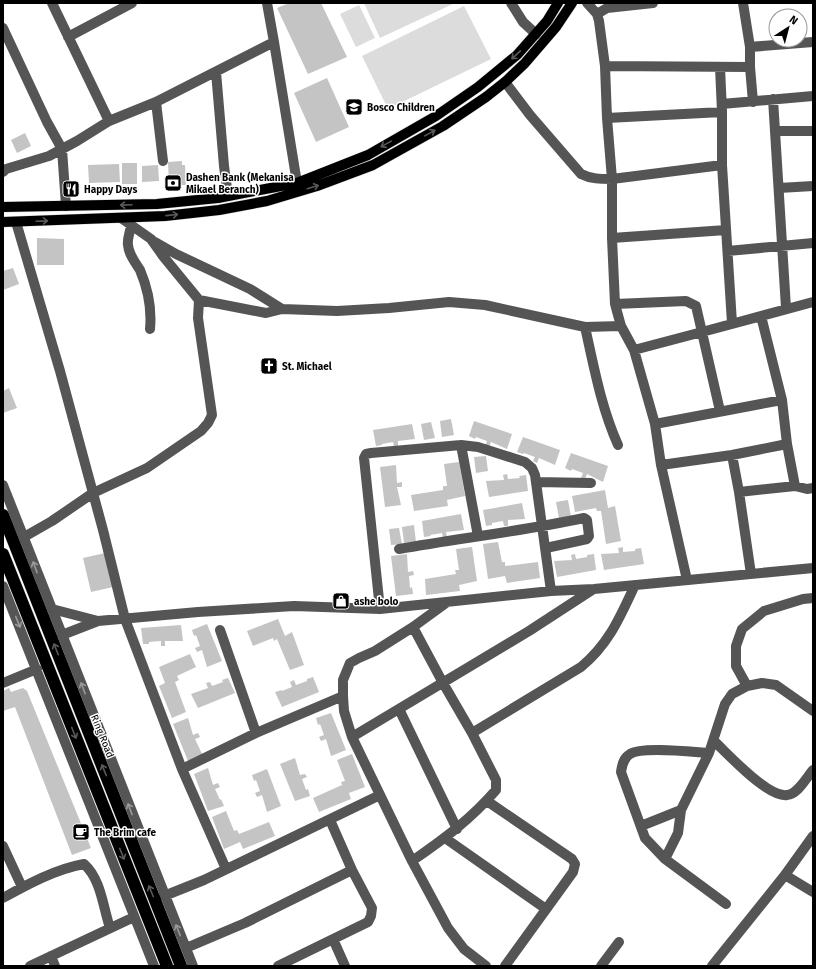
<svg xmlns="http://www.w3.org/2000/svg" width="816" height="969" font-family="'Fira Sans',sans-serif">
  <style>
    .green { fill: #dcdcdc }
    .building { fill: #c4c4c4 }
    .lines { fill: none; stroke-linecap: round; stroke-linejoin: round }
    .major-casing { stroke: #dbdbdb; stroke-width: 11 }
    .highway-casing { stroke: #dbdbdb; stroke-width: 13 }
    .minor { stroke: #555; stroke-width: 10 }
    .major { stroke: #000; stroke-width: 10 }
    .highway { stroke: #000; stroke-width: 12 }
    .oneway { stroke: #595959 }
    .oneway2 { stroke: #999 }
    .labels { text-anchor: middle; stroke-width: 3; stroke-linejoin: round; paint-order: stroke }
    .poi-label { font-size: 10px; font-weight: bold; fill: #000; stroke: #fff; text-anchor: start }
    .street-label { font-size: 10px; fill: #000; stroke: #fff }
  </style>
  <rect width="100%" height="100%" fill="#fff"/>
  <path class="green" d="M364,3H455L380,38Z
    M359,5L375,38L356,47L340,14Z
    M464,6L491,59L388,109L362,56Z"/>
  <path class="building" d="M289,3H321L347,57L308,74L277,8Z
    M327,78L349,127L316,142L294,93Z
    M25,133L31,146L17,153L11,140Z
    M182,161V165H185L186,185H169L168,162Z
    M122,163H137V184H122Z
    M119,164L120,182L89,183L88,165Z
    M158,165L159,181L142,182V166Z
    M37,238L64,239V265H37Z
    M13,268L19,284L3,290V271Z
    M9,388L17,408L3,413V391Z
    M451,419L454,435L442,437L440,421Z
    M474,421L512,434L507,449L491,442L489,447L485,446L487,441L476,437L475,439L469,436Z
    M431,422L435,438L424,440L421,424Z
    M412,424L415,439L398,441V446L394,447L393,442L382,444V445L376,446L373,430Z
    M523,437L560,450L555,465L539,458L537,463L533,461L535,457L524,453L523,454L517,452Z
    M571,453L608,466L603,482L587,474L585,479L581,478L583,473L572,469L571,471L565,468Z
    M486,456L488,471L476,473L474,457Z
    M459,462L465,496L447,500L448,506L414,511L411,495L443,490V486H447L444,464Z
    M396,465L397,483L402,482V487H397L401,505L385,507L380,467Z
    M507,474L508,479L520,478L519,476L526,475L528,491L489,497L486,481L504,480L503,475Z
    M605,490L608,508L615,506L621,541L606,544L601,511H597L596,508L575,512L572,496Z
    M568,500L571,517L559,518L556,502Z
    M522,503L525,519L508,520V526H504L503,521L492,523V525L486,526L483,510Z
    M461,514L464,530L446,532L447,537L443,538L442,533L430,535L431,536L424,537L422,521Z
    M414,525L416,542L404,543L402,527Z
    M399,528L402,544L391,545L389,529Z
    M498,542L502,562H505V566L538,562L540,578L507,583L505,576L488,579L483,544Z
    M472,547L477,581L459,585L460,591L426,595L425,579L456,574L455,570H459L456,549Z
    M623,547V552L635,551V549L641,548L644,564L604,570L601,554L619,553L618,548Z
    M105,553L113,587L91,592L83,558Z
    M407,554L408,572L413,571L414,575L409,576L410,588L412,587L413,594L396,596L391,556Z
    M575,554L576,559L587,557V555L594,554L596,570L557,577L554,561L572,560L571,555Z
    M278,619L285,636L292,632L304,665L290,670L277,639L274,641L273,638L253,646L247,631Z
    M207,624L222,661L207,667L202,650L197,652L195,648L200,646L196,635L194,636L192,630Z
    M181,625L183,641H165V646H161V641L149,642V644H143L141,628Z
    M190,654L196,667L177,676L179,680L175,682L186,712L172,718L159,686L165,683L159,667Z
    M313,677L319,692L282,707L275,692L282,690V691L292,687L290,682L294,680L296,685L307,681V679Z
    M228,678L235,693L198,708L191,694L208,688L206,683L210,682L212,686L223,682L222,680Z
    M9,688L11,692L23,688L27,691L91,848L72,855L15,707L3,711V691Z
    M331,713L346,750L331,756L326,739L321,741L319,737L324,735L320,724L318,725L316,718Z
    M188,718L193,735L198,733L200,737L195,739L203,756L188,761L173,724Z
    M352,754L365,787L349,793L351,799L319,812L313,798L342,785L341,782L345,781L337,760Z
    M295,758L300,775L305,774L307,777L302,779L306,790L308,789L310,796L295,801L280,764Z
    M208,768L213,785L218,783L220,787L215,789L220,800L221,799L224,806L208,811L194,774Z
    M267,769L281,806L267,812L262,795L257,797L255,793L260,791L256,780L254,781L252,775Z
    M226,811L234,831L237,830L239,834L269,822L275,836L243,849L240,842L224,849L212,817Z"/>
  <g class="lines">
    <g class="major-casing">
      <path id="major" d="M3,207L157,204L218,198L297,183L368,155L436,116L478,87L517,55L547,21L558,3
        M3,222L165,216L219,210L267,201L317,186L373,165L443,126L486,97L505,82L525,63L556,27L572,3"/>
    </g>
    <g class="highway-casing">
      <path id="highway" d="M3,515L181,966
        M3,554L167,966"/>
    </g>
    <path class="minor" d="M52,3L109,121
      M511,3L523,22L536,34
      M587,3L597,14L599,21L605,66L607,118L612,179V238L615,304L621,326L634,350L655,424L661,465L687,580
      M743,3L750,47V67L753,102
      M597,14L607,8L653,3
      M3,28L47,122L62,149L66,206
      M68,37L132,3
      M274,42L297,183
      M750,47L813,42
      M605,66L750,67
      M720,67L722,112V165L732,323
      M216,72L224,166L228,196
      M505,82L530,115L581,174C591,179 600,179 612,179L722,165
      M773,99L786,308
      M156,102L163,161
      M722,104L813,96
      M607,118L722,112
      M776,131H813
      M3,172L6,169L49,156L77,141L109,121L156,102L274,42L267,3
      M779,188L813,186
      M16,222L60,371L103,530L125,619L182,769L226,869
      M131,226C130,232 127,239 128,245C129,255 135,262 140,270C148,289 152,308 150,329
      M612,238L726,230
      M155,242L176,254L250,289L282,309
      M728,251L813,243
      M199,300L266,313L282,309L337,311L389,308L449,302L485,305L585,327L621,326
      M615,304L686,301L696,306L720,411
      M761,316L782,400L787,444L795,486
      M585,327C594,367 601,407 618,445
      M634,350L702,332L813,302
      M655,424L782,400
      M461,445L478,536
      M732,455L739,492L751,574
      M661,465L732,455L787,444
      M536,482L591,483
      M3,485L193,966
      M739,492L795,486L807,489L813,488
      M24,537L52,521L93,493L147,468L201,431L208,423L212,415L198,318L199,300L163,256L151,239L121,218
      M399,549C461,538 523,531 584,518L587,520L589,536L587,539L546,548
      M3,586L154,966
      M446,603L413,627L375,651L359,658L350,663L343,680V696L344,711L352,737L412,861L448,928L464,949L486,966
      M52,609L98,621
      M380,609L364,458L366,454L371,453L461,445L478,447L525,462L532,468L535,475L551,591
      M220,630L256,733
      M62,635L98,621L198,612L294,606L380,609L551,591L594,589L813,568
      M3,683L37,669
      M747,686L736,666V646L742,629L764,611L803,599L813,598
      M399,709L457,829
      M472,733L581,667C609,644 620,617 635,585
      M352,737L529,631L592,590
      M714,741C728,754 768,798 787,795C798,794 806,778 813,770
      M709,753C693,752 642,746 630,754C623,758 622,766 621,772L645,838L665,859L726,904
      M182,769L256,733L343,696
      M487,801L572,859L575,864L573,872L505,966
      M641,826L681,810
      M445,838L546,909
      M3,846L22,887
      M665,859L678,833L681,810L709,753L725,704L732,694L747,686L762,683L776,685L813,711
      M412,861C444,839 471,819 496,790V780L472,733L443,683L413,627
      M785,875L813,892
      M164,896L204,880L380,795
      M3,898C28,884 56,869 84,864C101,879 103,907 110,928
      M333,939L345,966
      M186,948L245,923L352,870
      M51,956L55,966
      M30,966L134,917
      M278,966L368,922L371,916L372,908L352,870L330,820
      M601,966L619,942
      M712,966L785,875L813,836"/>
    <use href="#major" class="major"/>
    <use href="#highway" class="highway"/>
  </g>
  <defs><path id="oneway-shaft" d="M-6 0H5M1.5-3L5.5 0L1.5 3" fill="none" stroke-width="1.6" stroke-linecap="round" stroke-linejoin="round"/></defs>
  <g class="oneway">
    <use href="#oneway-shaft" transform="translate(516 55) rotate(137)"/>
    <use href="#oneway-shaft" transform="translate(430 133) rotate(-29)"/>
    <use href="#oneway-shaft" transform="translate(386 144) rotate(151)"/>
    <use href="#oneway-shaft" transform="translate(313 187) rotate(-17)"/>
    <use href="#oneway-shaft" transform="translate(126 205) rotate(178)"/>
    <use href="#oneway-shaft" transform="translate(172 215) rotate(-6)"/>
    <use href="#oneway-shaft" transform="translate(42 221) rotate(-2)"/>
    <use href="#oneway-shaft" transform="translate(56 649) rotate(-112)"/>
    <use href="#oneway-shaft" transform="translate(74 733) rotate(68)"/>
    <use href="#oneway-shaft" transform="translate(104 770) rotate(-112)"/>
    <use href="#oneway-shaft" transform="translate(122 854) rotate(68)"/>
    <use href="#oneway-shaft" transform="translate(151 891) rotate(-112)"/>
  </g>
  <g class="oneway2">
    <use href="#oneway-shaft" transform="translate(35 567) rotate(-111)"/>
    <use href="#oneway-shaft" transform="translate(18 622) rotate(68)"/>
    <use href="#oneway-shaft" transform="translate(83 688) rotate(-111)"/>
    <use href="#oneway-shaft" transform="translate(130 809) rotate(-111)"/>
    <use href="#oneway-shaft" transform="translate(178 930) rotate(-112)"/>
  </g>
  <defs>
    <g id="school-square" transform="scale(0.9)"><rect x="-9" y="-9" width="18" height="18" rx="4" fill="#000" stroke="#fff"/><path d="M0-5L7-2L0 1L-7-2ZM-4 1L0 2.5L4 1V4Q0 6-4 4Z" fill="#fff"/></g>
    <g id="bank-square" transform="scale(0.9)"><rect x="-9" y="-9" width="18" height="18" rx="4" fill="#000" stroke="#fff"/><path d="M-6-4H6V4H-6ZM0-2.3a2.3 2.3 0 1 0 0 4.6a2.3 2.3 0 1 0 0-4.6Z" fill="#fff"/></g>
    <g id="restaurant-square" transform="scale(0.9)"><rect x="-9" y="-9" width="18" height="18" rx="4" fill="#000" stroke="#fff"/><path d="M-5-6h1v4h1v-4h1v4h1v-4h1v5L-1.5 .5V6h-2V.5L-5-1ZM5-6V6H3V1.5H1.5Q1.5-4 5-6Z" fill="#fff"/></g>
    <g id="church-square" transform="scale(0.9)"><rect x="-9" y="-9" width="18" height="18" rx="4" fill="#000" stroke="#fff"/><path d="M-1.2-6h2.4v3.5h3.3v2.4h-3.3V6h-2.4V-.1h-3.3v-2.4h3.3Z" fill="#fff"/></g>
    <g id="shop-square" transform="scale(0.9)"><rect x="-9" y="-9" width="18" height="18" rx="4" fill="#000" stroke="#fff"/><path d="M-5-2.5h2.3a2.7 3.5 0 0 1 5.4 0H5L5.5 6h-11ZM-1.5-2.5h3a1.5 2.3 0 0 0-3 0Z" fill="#fff"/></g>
    <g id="cafe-square" transform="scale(0.9)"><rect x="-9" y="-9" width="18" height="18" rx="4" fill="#000" stroke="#fff"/><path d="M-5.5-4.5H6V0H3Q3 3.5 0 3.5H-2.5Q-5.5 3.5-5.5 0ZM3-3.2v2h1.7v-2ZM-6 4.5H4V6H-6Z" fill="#fff"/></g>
  </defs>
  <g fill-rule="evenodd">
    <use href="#school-square" x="354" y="107"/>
    <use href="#bank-square" x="173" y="183"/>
    <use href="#restaurant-square" x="71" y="189"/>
    <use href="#church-square" x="269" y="366"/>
    <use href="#shop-square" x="341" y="601"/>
    <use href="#cafe-square" x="81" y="832"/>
  </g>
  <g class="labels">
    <g class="poi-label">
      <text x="367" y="111">Bosco Children</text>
      <text x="186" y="181">Dashen Bank (Mekanisa<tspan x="186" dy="12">Mikael Beranch)</tspan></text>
      <text x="84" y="193">Happy Days</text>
      <text x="282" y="370">St. Michael</text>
      <text x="354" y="605">ashe bolo</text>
      <text x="94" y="836">The Brim cafe</text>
    </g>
    <g class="street-label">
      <text transform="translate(103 736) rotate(68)" y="4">Ring Road</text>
    </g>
  </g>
  <rect width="816" height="969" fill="none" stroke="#000000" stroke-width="8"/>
  <g transform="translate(788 28) rotate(36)"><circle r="19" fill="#ffffff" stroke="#999999"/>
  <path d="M0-3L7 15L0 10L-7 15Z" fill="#000000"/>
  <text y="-6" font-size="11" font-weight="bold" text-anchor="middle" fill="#000000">N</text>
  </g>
</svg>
